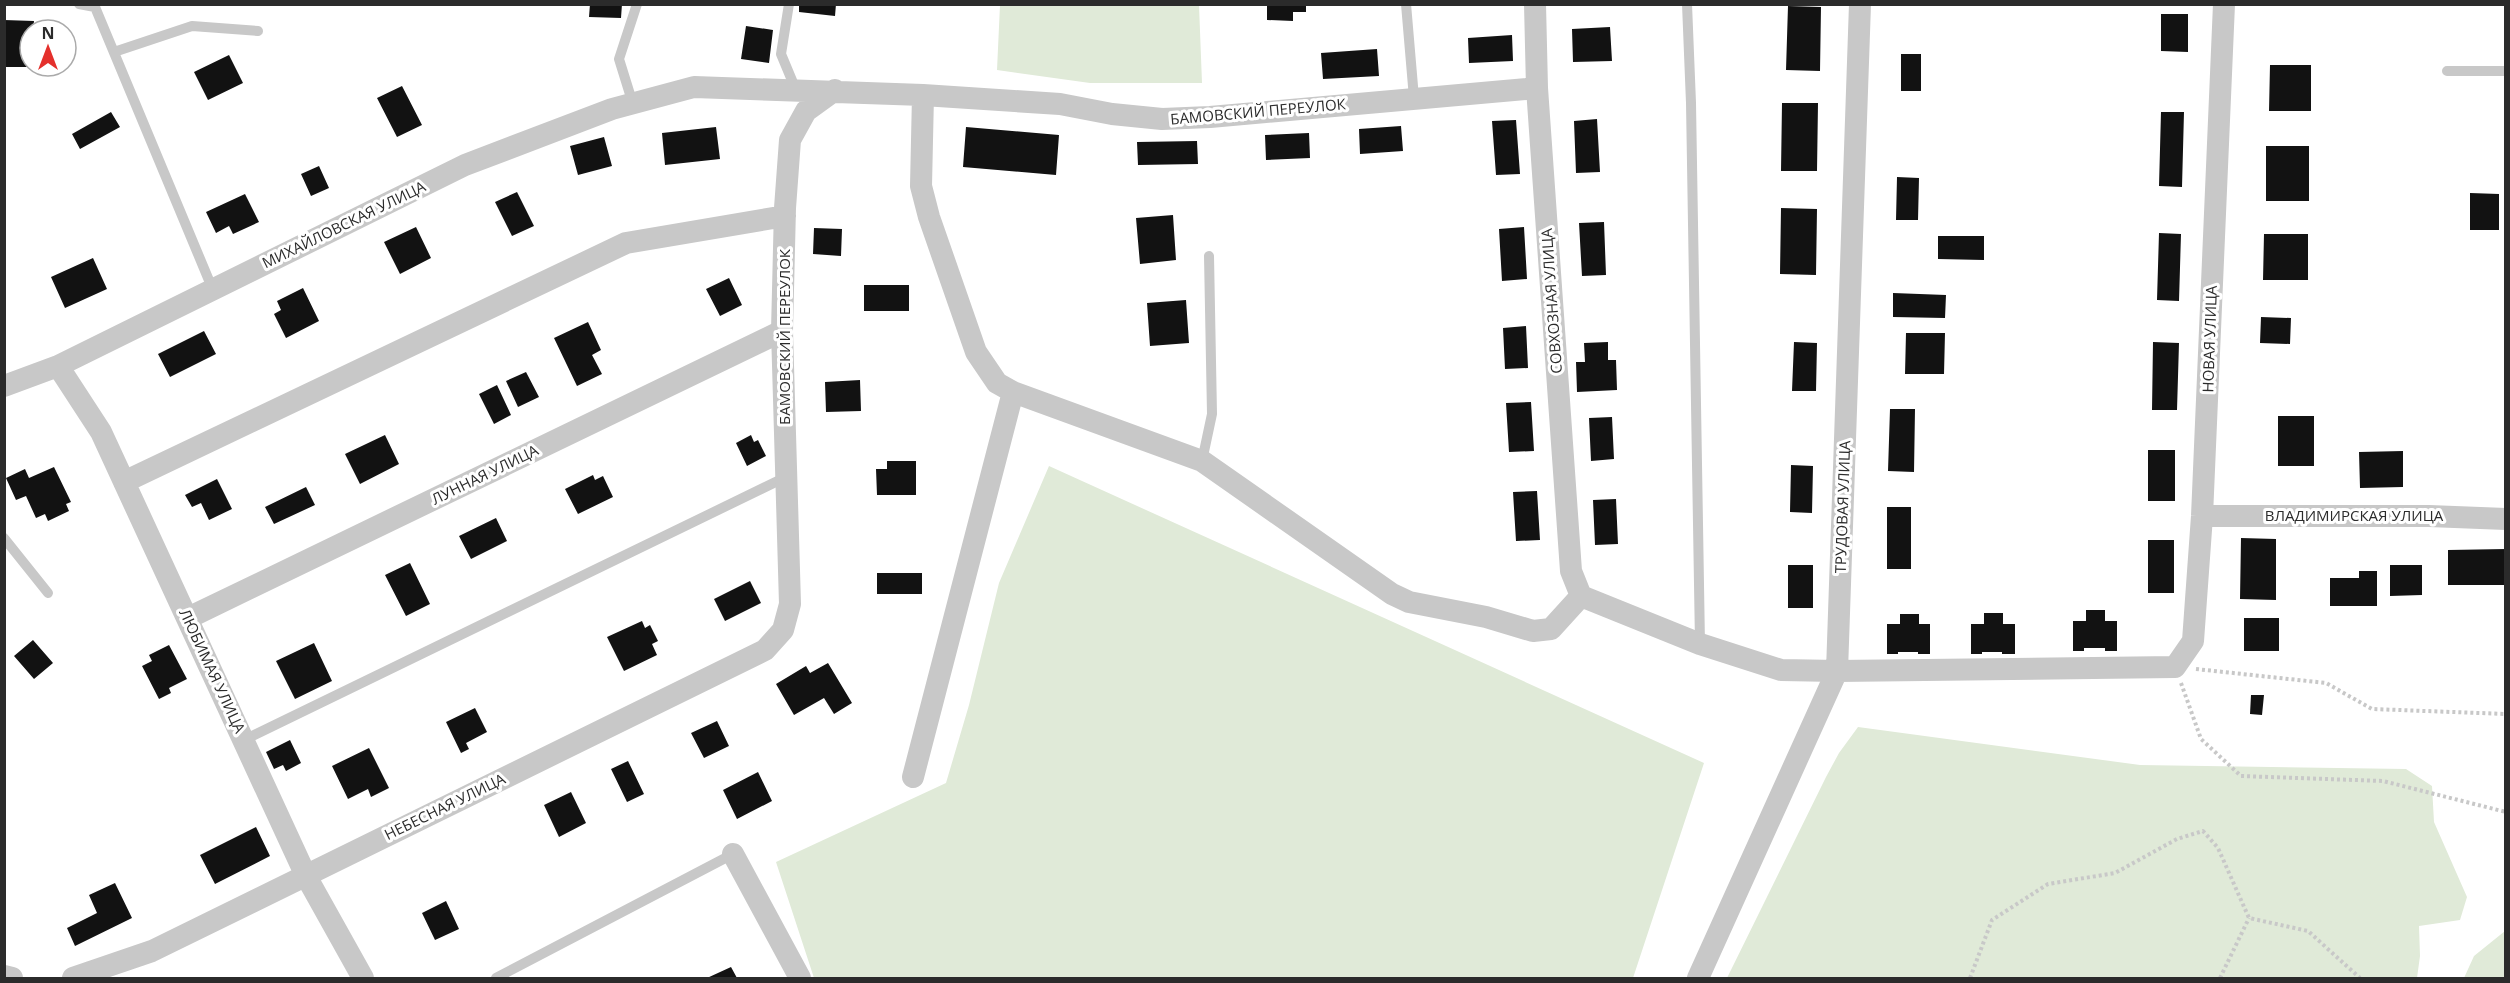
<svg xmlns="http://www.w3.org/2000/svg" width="2510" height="983" font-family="'Open Sans',sans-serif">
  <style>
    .green { fill: #e0ead8 }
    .building { fill: #121212 }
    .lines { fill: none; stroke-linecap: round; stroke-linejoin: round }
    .path { stroke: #c8c8c8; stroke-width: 4; stroke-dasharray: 3 3; stroke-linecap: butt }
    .service { stroke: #c8c8c8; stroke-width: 10 }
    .minor { stroke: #c8c8c8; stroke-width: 22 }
    .labels { text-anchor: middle; stroke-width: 6; stroke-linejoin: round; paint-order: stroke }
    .street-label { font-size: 15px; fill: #2b2b2b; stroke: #fff }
  </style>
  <rect width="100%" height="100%" fill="#fff"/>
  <path class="green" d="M1000,5H1199L1202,83H1090L997,70Z
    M1049,466L1704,763L1633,978H814L776,862L946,783L969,705L999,583Z
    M1858,727L2140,765L2406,769L2432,786L2434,822L2467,897L2460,920L2419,926L2420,956L2417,978H1727L1826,777L1839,753Z
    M2505,931V978H2464L2474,956Z"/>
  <path class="building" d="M590,4H622L621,18L589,17Z
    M799,4H836L835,16L799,12Z
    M1267,4H1306V12H1293V21L1267,20Z
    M1788,6L1821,7L1820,71L1786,70Z
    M2161,14H2188V52L2161,51Z
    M4,20L34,21L33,30H30V67H4Z
    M746,26L773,30L769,63L741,59Z
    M1610,27L1612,61L1573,62L1572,29Z
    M1512,35L1513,61L1469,63L1468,38Z
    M1377,49L1379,76L1323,79L1321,53Z
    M1901,54H1921V91H1901Z
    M229,55L243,83L208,100L194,72Z
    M2270,65H2311V111H2269Z
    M402,86L422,125L397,137L377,98Z
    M1782,103H1818L1817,171H1781Z
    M111,112L120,127L80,149L72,134Z
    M2161,112H2184L2182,187L2159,186Z
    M1597,119L1600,172L1576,173L1574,121Z
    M1516,120L1520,174L1496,175L1492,121Z
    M1401,126L1403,151L1360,154L1359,129Z
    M716,127L720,159L665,165L662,133Z
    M966,127L1059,135L1056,175L963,167Z
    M1309,133L1310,158L1266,160L1265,135Z
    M604,137L612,166L578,175L570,146Z
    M1197,141L1198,164L1138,165L1137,142Z
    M2266,146H2309V201H2266Z
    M319,166L329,188L311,196L301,174Z
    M1897,177L1919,178L1918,220H1896Z
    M517,192L534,226L512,236L495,202Z
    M2470,193L2499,194V230H2470Z
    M245,194L259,222L233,234L229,226L216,233L206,212Z
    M1781,208L1817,209L1816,275L1780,274Z
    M1173,215L1176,260L1140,264L1136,218Z
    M1604,222L1606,275L1582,276L1579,223Z
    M416,227L431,258L400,274L384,242Z
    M1524,227L1527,279L1502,281L1499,229Z
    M814,228L842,229L841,256L813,254Z
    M2159,233L2181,234L2179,301L2157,300Z
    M2264,234H2308V280H2263Z
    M1938,236H1984V260L1938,259Z
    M93,258L107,289L65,308L51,277Z
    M729,278L742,305L720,316L706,289Z
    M864,285H909V311H864Z
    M303,288L319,321L286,338L274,314L281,310L277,301Z
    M1893,293L1946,295L1945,318L1893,317Z
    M1186,300L1189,343L1150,346L1147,303Z
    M2261,317L2291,318L2290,344L2260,343Z
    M588,322L601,350L592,355L602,374L577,386L554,338Z
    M1526,326L1528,368L1505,369L1503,328Z
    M204,331L216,354L170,377L158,354Z
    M1906,333H1945L1944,374H1905Z
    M1608,342V360H1616L1617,390L1577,392L1576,362H1585L1584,343Z
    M1794,342L1817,343L1816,391H1792Z
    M2153,342L2179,343L2177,410H2152Z
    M526,372L539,397L518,407L506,381Z
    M860,380L861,411L826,412L825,382Z
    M497,385L511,415L494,424L479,394Z
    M1531,402L1534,451L1509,452L1506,403Z
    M1890,409H1915L1914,472L1888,471Z
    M2278,416H2314V466H2278Z
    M1612,417L1614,459L1591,461L1589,418Z
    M385,435L399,464L360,484L345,454Z
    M751,435L754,442L758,440L766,456L747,466L736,443Z
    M2148,450H2175V501H2148Z
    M2403,451V487L2360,488L2359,452Z
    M887,461H916V495H877L876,469H887Z
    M1791,465L1813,466L1812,513L1790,512Z
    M54,467L71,502L66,504L69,511L48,521L45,514L36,518L26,496L16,500L6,478L25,469L29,478Z
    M593,475L595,480L603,476L613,497L578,514L565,489Z
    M217,479L232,509L209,520L201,503L192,507L185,495Z
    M306,487L315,505L274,524L265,507Z
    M1537,491L1540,540L1516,541L1513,492Z
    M1616,499L1618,544L1595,545L1593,500Z
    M1887,507H1911V569H1887Z
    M496,518L507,541L471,559L459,536Z
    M2241,538L2276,539V600L2240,599Z
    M2148,540H2174V593H2148Z
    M2506,549V585H2448V550Z
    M410,563L430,604L406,616L385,575Z
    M1788,565H1813V608H1788Z
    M2390,565H2422V595L2390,596Z
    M2359,571H2377V606H2330V578H2359Z
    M877,573H922V594H877Z
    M750,581L761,603L725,621L714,599Z
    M2086,610H2105V621H2117V651H2105V648H2084V651H2073V621H2086Z
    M1984,613H2003V624H2015V654H2002V652H1982V654H1971V624H1984Z
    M1900,614H1919V624H1930V654H1918V652H1898V654H1887V624H1900Z
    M2244,618H2279V651H2244Z
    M642,621L645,628L650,625L658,641L652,644L657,655L624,671L607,637Z
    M33,640L53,663L34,679L14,656Z
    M314,643L332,681L295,699L276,661Z
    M169,645L187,679L169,688L171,693L159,699L142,666L152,661L149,655Z
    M828,663L852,703L834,714L824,698L794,715L776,684L806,666L810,673Z
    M2251,695H2264L2262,715L2250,714Z
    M475,708L487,732L466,743L469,749L461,753L446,722Z
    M717,721L729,746L704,758L691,733Z
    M290,740L301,763L286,771L283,765L274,769L266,752Z
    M369,748L389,788L371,797L368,789L348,799L332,766Z
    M628,761L644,794L627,802L611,769Z
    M758,772L772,801L737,819L723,790Z
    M571,792L586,823L559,837L544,805Z
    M256,827L270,856L215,884L200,855Z
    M115,883L132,918L75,946L67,928L97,913L89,895Z
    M446,901L459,929L435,940L422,913Z
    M731,967L737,978H707Z"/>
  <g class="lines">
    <path class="path" d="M2196,669L2326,683L2372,709L2506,714
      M2181,683L2201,739L2241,776L2383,781L2506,812
      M1970,978L1992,920L2048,884L2115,873L2177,839L2203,831L2218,848L2249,918L2308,931L2360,978
      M2220,978L2249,918"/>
    <path class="service" d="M79,4L95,7L213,290
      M789,4L781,54L796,90
      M1406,4L1414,98
      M1687,4L1691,103L1700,644
      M114,52L192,26L258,31
      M2447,71H2506
      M633,104L619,59L637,4
      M1202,461L1212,414L1209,256
      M4,538L48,593
      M244,740L786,477
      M496,978L733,854"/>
    <path class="minor" d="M1535,4L1537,88L1571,571L1581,596
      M1860,4L1837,671L2175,667L2193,641L2202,516L2224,4
      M923,95L921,186L929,217L976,352L997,383L1013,392L1202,461L1392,594L1409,602L1486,617L1533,631L1551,629L1581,596
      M58,366L101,432L306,876L363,978
      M4,386L58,366L465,165L612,109L694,87L923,95L1060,104L1112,114L1162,119L1210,117L1537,88
      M124,482L626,243L785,216
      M2202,516H2429L2506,519
      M1581,596L1700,644L1781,670L1837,671L1698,978
      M188,618L782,331
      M913,777L1013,392
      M733,854L800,978
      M4,976L12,978
      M73,978L152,951L765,650L783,630L790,604L782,331L785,208L790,140L806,111L835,90"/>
  </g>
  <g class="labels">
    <g class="street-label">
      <text transform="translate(1258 112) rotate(-5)" y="5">БАМОВСКИЙ ПЕРЕУЛОК</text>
      <text transform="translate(344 225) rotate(-26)" y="5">МИХАЙЛОВСКАЯ УЛИЦА</text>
      <text transform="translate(1552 301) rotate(-94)" y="5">СОВХОЗНАЯ УЛИЦА</text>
      <text transform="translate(785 337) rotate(-90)" y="5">БАМОВСКИЙ ПЕРЕУЛОК</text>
      <text transform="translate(2210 339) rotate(-88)" y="5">НОВАЯ УЛИЦА</text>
      <text transform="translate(485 475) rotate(-26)" y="5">ЛУННАЯ УЛИЦА</text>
      <text transform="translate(1843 507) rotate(-88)" y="5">ТРУДОВАЯ УЛИЦА</text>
      <text x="2354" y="521">ВЛАДИМИРСКАЯ УЛИЦА</text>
      <text transform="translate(212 671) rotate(65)" y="5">ЛЮБИМАЯ УЛИЦА</text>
      <text transform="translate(445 807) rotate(-26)" y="5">НЕБЕСНАЯ УЛИЦА</text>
    </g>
  </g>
  <rect width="2510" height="983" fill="none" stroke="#2b2b2b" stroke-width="12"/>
  <g transform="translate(48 48)"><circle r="28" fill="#ffffff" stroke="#aaaaaa" stroke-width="1.5"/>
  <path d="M0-4.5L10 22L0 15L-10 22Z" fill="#e4302c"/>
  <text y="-9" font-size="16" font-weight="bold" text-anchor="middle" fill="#2b2b2b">N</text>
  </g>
</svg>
